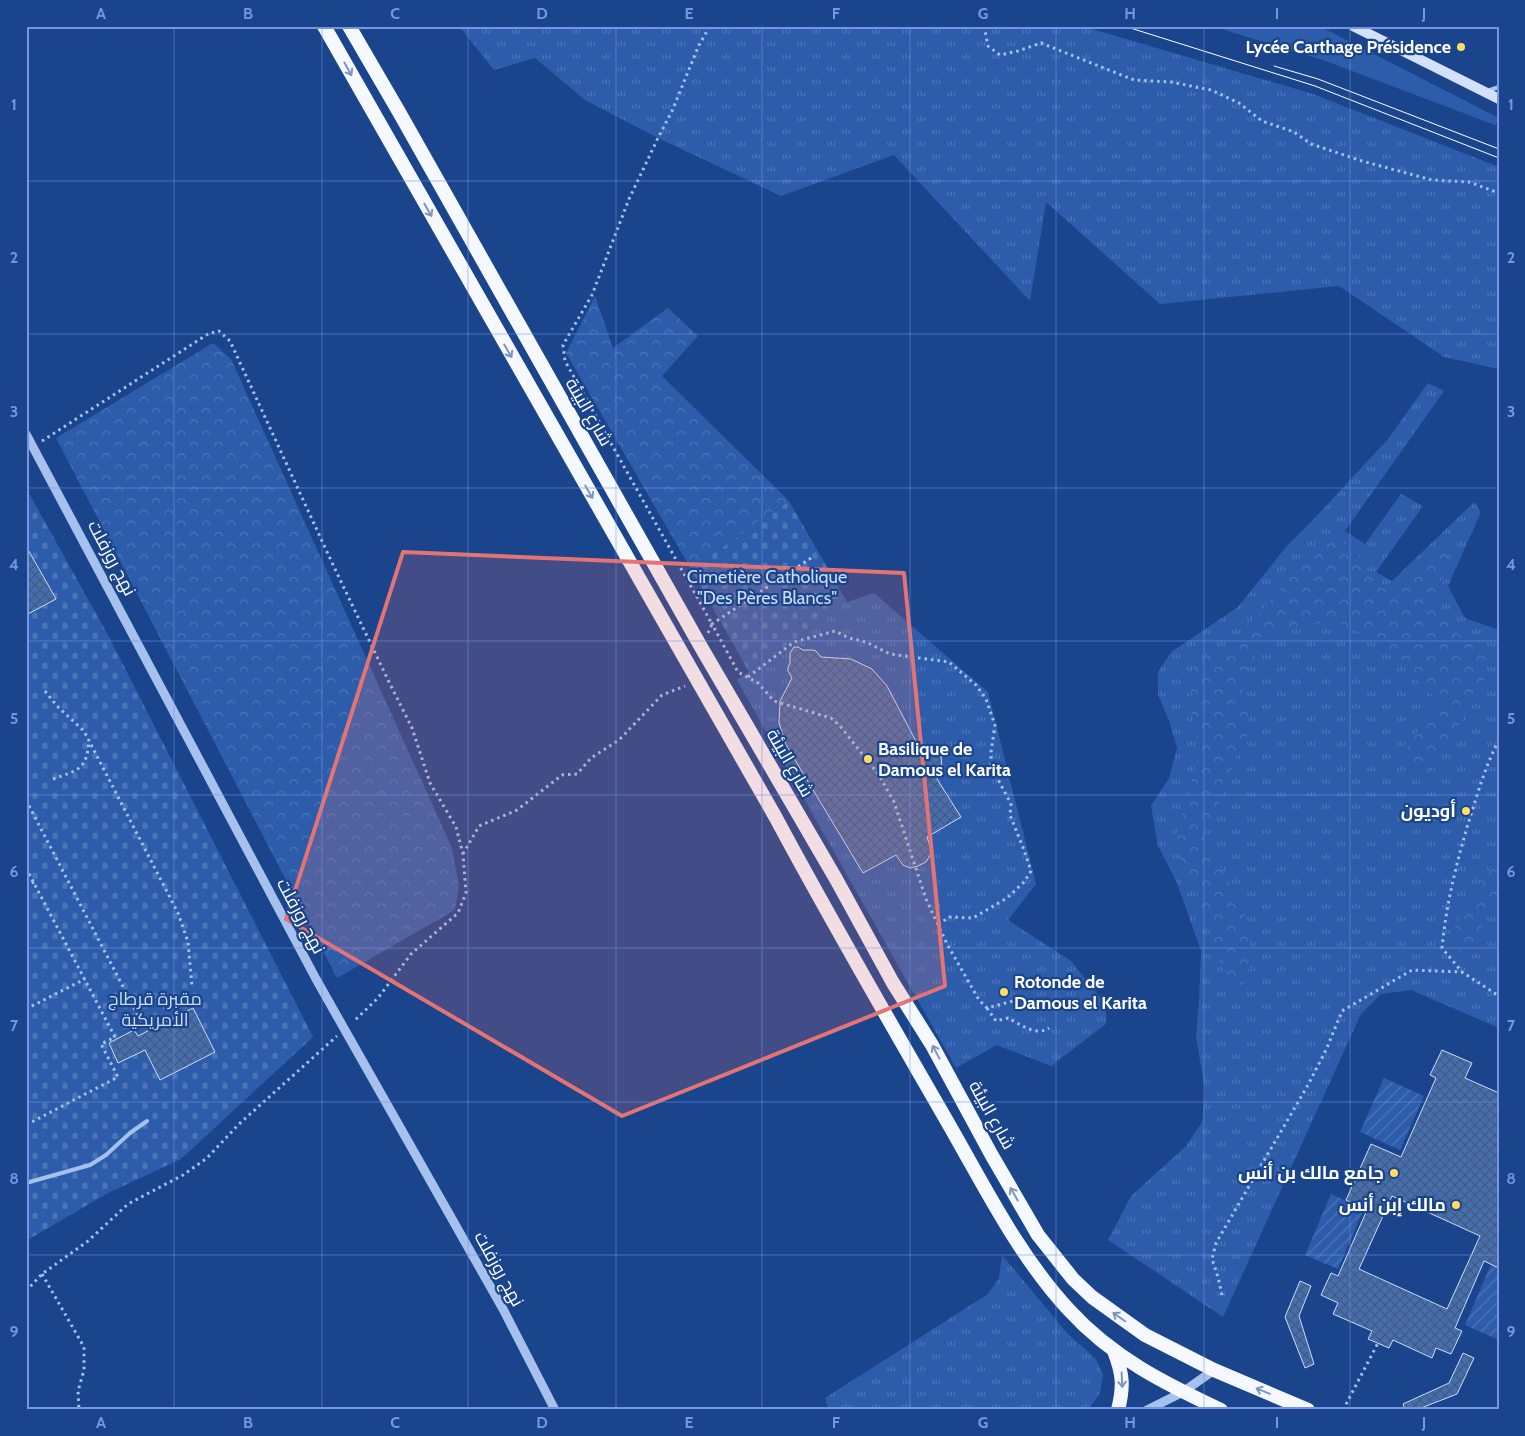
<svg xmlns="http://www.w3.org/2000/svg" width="1525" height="1436" font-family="Cabin,Cairo,sans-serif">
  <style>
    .grass { fill: url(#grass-tufts) }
    .forest { fill: url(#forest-crowns) }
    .cemetery { fill: url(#cemetery-stones) }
    .park { fill: #2d5daa }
    .garden { fill: url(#garden-furrows) }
    .building { fill: url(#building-cross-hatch); stroke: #ccddfa; fill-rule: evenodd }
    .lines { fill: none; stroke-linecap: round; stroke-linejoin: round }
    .path { stroke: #a6c1ee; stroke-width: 3; stroke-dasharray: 2.5 4; stroke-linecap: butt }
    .service { stroke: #a6c1ee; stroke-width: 4 }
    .tertiary { stroke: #a6c1ee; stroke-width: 9 }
    .secondary { stroke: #d3e1fa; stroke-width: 10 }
    .trunk { stroke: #f6f8ff; stroke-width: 14 }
    .tram { stroke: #fff; stroke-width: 1 }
    .oneway { stroke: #7d95c0 }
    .marked { fill: #e47373; fill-opacity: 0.2; stroke: #e47373; stroke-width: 4; stroke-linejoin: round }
    .grid { fill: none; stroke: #7795e8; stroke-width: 1; stroke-opacity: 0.55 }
    .poi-dot { fill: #ffdd62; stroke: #1a448c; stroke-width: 2 }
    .labels { text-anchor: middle; stroke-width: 4.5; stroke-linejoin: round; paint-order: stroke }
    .poi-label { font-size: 18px; font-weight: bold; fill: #fff; stroke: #1a448c; text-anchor: end }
    .street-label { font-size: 18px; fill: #fff; stroke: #1a448c }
    .park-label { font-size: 18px; fill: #ccddfa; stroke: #1a448c }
    .neatline { fill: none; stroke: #7795e8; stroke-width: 2 }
    .grid-label { font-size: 16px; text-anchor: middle; font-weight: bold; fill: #7795e8 }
  </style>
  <defs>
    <pattern id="grass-tufts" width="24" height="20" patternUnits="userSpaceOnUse" patternTransform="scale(1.25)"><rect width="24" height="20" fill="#2d5daa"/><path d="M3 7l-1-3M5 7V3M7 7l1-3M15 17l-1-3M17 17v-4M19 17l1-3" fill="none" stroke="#4c75b7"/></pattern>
    <pattern id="forest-crowns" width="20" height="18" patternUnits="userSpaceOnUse" patternTransform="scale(1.25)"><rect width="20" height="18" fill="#2d5daa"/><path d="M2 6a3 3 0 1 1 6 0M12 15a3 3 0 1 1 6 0" fill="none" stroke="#4c75b7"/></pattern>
    <pattern id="cemetery-stones" width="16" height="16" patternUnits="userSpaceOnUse" patternTransform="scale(1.25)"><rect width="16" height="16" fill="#2d5daa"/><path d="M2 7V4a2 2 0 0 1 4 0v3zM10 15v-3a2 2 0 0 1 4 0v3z" fill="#4c75b7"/></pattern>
    <pattern id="garden-furrows" width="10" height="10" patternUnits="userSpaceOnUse" patternTransform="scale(1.25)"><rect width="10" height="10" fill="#2d5daa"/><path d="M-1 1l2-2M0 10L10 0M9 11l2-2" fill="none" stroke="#4c75b7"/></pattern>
    <pattern id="building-cross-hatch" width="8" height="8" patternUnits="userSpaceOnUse" patternTransform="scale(1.25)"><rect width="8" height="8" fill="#436eb4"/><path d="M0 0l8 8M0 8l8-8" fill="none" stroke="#485a76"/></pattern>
  </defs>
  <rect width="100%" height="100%" fill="#1a448c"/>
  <path class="grass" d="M459,26H1082L1313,94L1499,167V369L1444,357L1339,286L1160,304L1046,202L1030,301L894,155L781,196L658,138L585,100L535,58L494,70Z
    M1428,383L1444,391L1345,531L1365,544L1401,494L1423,506L1376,572L1392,581L1474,502L1481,512L1448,586L1465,618L1499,630V1028L1411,990L1381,994L1361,1014L1223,1317L1108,1240L1131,1196L1186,1146L1202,1122L1205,1090L1196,1037L1199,1002L1201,951L1177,883L1158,846L1151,806L1169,778L1177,748L1170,723L1158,695V672L1171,652L1238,607L1286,547L1312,521L1388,439Z
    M874,593L988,692L1036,884L1008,920L1071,961L1106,1005V1024L1051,1066L997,1045L956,1068L737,680L847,602Z
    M1002,1255L1067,1333L1096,1359L1103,1375L1100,1393L1088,1410H829L825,1398L988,1294L999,1278Z"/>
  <path class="forest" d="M595,296L613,348L668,308L698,336L662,376L789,501L691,569L566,353Z
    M213,343L231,359L452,848L459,887L455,910L337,978L56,438Z
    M1335,539L1357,551L1366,571L1390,592L1441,545L1450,551L1437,606L1460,636L1488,651L1484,684L1426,778L1398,762L1437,700L1382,644L1334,620L1272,633L1241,676L1250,730L1235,759L1224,792L1202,835L1232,886L1251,930L1250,965L1243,986L1230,983L1222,969L1207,917L1181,860L1176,833L1188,796L1200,747L1191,710L1193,664L1226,647L1259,614L1311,552Z
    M1499,856V906L1486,917L1478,939L1461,953L1449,939C1463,909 1479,883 1499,856Z"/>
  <path class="cemetery" d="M26,488L108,635L313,1037L181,1159L106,1194L26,1241Z
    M789,501L847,602L749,672L691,569Z"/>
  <path class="park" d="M1211,26H1319L1499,118L1495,125L1323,60Z"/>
  <path class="garden" d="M1384,1078L1424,1096L1400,1150L1360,1132Z
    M1331,1194L1364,1209L1338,1269L1305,1255Z
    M1491,1264L1499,1268V1340L1465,1325Z"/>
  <path class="building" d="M26,546L56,599L26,615Z
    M794,647H798L803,650H813L816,651L821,657L851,659L872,669L887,686L919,747L931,748L941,756L942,768L937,779L961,817L927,837L932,852L926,862L918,866L910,868L903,865L896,855L863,873L786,745L779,723L780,701L792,678L788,671V667L790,663V653Z
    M193,1008L215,1052L160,1080L145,1050L118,1063L109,1043L134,1030L138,1036Z
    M1442,1050L1472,1063L1465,1078L1499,1093V1268L1484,1261L1455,1328L1462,1331L1451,1354L1436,1348L1432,1358L1393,1340L1389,1348L1368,1339L1372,1331L1333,1314L1338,1303L1321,1295L1331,1273L1338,1276L1367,1210L1346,1200L1371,1144L1401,1157L1436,1078L1430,1075ZM1392,1196L1480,1236L1447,1309L1359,1269Z
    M1300,1281L1311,1286L1299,1316L1314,1364L1305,1368L1285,1317Z
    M1463,1353L1474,1358L1457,1394L1416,1410H1405L1403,1404L1449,1383Z"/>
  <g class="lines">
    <path class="path" d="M984,26L988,46L1000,55L1018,51L1041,43L1134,80L1171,82L1211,90L1239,103L1262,121L1294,132L1311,144L1362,161L1432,180L1469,182L1499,193
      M42,441L208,334L219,331L230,341L334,567L389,682L412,728L430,783L456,827L463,854L466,893L458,913L411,954L378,998L353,1022
      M811,558L712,624L738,672L758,683L774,701L831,718L840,726L879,775L894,802L926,899L947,944L979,1000L987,1008L1028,997
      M708,633L712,624L565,361L563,345L592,295L629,199L658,138L672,111L699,45L710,26
      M748,677L794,642L835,631L849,638L866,642L890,654L949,662L976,685L986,699L995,725L991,752V766L1011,804L1010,815L1024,850L1031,871L1024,882L1007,898L973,918L949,917L938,925
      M45,691L57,706L84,731L178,913L188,942L192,987
      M1499,740C1485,766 1477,796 1468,824C1456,865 1446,905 1442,948L1462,972L1499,996
      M53,779C78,770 87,770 89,740
      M26,800L146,1031
      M463,854L479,826L517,810L562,775L577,774L591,758L619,740L662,695L685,686
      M26,868L115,1037L101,1044L118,1077L26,1125
      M26,886L34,882
      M987,1008L996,1021L1008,1018C1020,1024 1036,1037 1049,1028
      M26,1009L85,979
      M42,1274L84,1347V1370L78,1391L79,1410
      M26,1291L42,1274L88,1241L128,1204L183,1175L207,1158L239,1124L337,1036
      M1222,1295L1218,1277L1212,1259L1216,1243L1308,1085L1326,1050L1342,1011L1412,970L1462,972
      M1343,1410L1378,1343"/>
    <path class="service" d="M1487,91L1499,87
      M26,1183L90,1165L106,1155L130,1133L147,1121"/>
    <path class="tertiary" d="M26,434L316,979L503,1309L555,1410
      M1147,1410L1183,1392L1214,1370"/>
    <path class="secondary" d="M1353,26L1499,99"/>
    <path class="trunk" d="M324,26L776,818C830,919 887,1017 944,1116C983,1183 1017,1254 1069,1310C1113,1358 1164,1383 1221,1410
      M349,26L399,112L701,647L836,879L893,983L932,1045L991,1154L1038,1235L1073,1279L1092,1297L1145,1335L1214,1370L1308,1410
      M1114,1351C1123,1374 1124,1386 1118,1410"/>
    <path class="tram" d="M1124,26L1315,86L1499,158
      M1274,66L1318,79L1499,149"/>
  </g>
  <defs><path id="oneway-shaft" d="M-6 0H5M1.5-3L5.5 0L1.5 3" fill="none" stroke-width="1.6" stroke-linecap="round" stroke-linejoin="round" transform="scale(1.25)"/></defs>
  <g class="oneway">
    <use href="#oneway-shaft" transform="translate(348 69) rotate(61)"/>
    <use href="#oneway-shaft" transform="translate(428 210) rotate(60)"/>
    <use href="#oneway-shaft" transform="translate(508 351) rotate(60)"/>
    <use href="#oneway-shaft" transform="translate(589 492) rotate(60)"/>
    <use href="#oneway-shaft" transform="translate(936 1052) rotate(-118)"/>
    <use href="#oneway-shaft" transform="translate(1014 1194) rotate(-120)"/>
    <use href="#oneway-shaft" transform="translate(1119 1317) rotate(-145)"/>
    <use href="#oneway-shaft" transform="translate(1122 1380) rotate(87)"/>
    <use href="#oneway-shaft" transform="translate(1263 1391) rotate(-158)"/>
  </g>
  <path class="marked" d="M403,552L904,573L945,986L622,1116L286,919Z"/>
  <path class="grid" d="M174,26V1410M322,26V1410M468,26V1410M616,26V1410M762,26V1410M910,26V1410M1056,26V1410M1204,26V1410M1350,26V1410M26,181H1499M26,334H1499M26,488H1499M26,641H1499M26,795H1499M26,948H1499M26,1102H1499M26,1255H1499"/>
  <g class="poi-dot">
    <circle cx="1461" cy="47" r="5"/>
    <circle cx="868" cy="759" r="5"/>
    <circle cx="1466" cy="811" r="5"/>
    <circle cx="1004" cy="992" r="5"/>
    <circle cx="1394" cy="1173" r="5"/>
    <circle cx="1456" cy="1205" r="5"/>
  </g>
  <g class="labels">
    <g class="poi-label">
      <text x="1451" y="53">Lycée Carthage Présidence</text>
      <text x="878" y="755" text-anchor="start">Basilique de<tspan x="878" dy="21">Damous el Karita</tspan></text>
      <text x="1456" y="817">أوديون</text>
      <text x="1014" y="988" text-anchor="start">Rotonde de<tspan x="1014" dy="21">Damous el Karita</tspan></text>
      <text x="1384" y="1179">جامع مالك بن أنس</text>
      <text x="1446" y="1211">مالك إبن أنس</text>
    </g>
    <g class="street-label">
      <text transform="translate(589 412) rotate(60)" y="6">شارع البيئة</text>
      <text transform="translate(112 558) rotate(62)" y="6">نهج روزفلت</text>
      <text transform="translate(790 763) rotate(60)" y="6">شارع البيئة</text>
      <text transform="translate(301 916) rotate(62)" y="6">نهج روزفلت</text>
      <text transform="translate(992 1115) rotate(61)" y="6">شارع البيئة</text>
      <text transform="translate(499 1269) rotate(61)" y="6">نهج روزفلت</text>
    </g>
    <g class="park-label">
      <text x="767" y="583">Cimetière Catholique<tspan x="767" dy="21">"Des Pères Blancs"</tspan></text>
      <text x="155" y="1005">مقبرة قرطاج<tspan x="155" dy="21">الأمريكية</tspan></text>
    </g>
  </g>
  <rect width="1525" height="1436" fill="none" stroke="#1a448c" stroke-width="55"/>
  <rect x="28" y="28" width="1470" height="1380" class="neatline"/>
  <g class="grid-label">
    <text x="101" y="19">A</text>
    <text x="248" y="19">B</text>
    <text x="395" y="19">C</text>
    <text x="542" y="19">D</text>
    <text x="689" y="19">E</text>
    <text x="836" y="19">F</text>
    <text x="983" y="19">G</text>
    <text x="1130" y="19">H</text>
    <text x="1277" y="19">I</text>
    <text x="1424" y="19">J</text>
    <text x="14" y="110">1</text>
    <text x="1511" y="110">1</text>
    <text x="14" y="263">2</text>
    <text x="1511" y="263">2</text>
    <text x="14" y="417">3</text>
    <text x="1511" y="417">3</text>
    <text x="14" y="570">4</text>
    <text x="1511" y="570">4</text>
    <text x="14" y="724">5</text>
    <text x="1511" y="724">5</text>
    <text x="14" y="877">6</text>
    <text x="1511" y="877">6</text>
    <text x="14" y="1031">7</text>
    <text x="1511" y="1031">7</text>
    <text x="14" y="1184">8</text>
    <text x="1511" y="1184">8</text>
    <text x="14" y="1337">9</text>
    <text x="1511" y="1337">9</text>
    <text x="101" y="1428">A</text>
    <text x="248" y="1428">B</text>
    <text x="395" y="1428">C</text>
    <text x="542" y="1428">D</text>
    <text x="689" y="1428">E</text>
    <text x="836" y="1428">F</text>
    <text x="983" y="1428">G</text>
    <text x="1130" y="1428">H</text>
    <text x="1277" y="1428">I</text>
    <text x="1424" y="1428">J</text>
  </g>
</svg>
